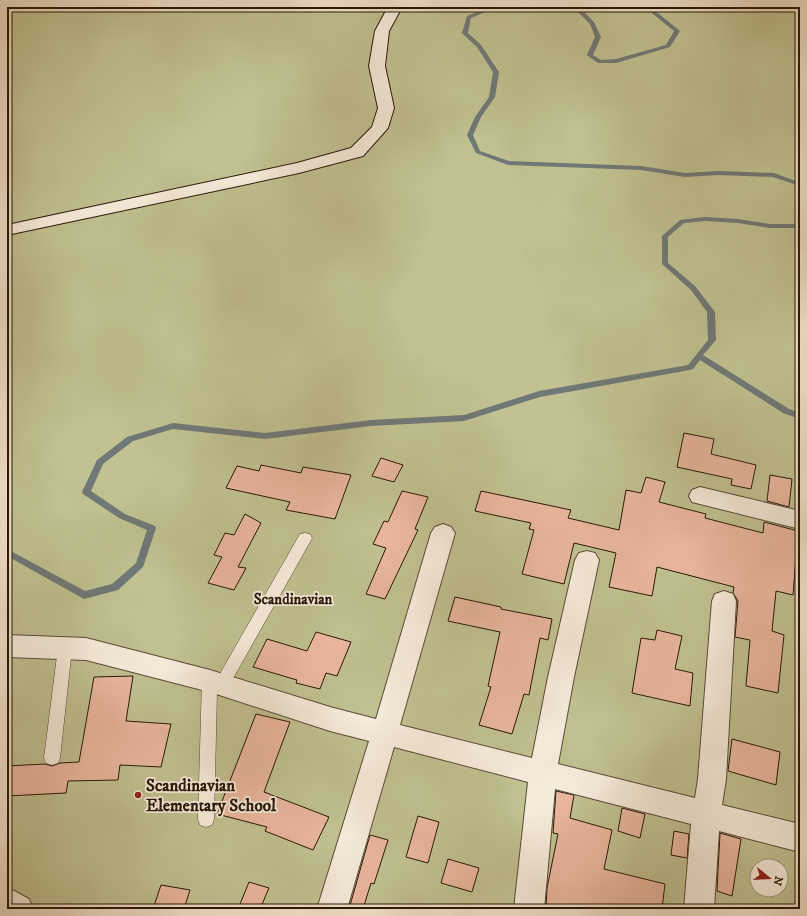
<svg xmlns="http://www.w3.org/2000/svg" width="807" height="916" font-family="'IM FELL DW Pica',serif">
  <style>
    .green { fill: #c1c191; stroke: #746c4c; fill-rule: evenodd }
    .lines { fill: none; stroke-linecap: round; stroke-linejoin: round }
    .stream { fill: #6f7977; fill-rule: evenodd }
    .building { fill: #eab79e; stroke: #281708 }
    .lane-casing { stroke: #5a4a38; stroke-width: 1 }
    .street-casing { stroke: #5a4a38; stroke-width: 2 }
    .secondary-casing { stroke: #281708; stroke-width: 2 }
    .lane { fill: #f6ecdc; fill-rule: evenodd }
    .street { fill: #f6ecdc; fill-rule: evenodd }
    .secondary { fill: #f6ecdc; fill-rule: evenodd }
    .poi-dot { fill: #8f2418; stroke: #f6ecdc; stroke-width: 1.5 }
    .labels { text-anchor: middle; stroke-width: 3.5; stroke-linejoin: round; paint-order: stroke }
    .neighbourhood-label { font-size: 15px; font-weight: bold; fill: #281708; stroke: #f6ecdc }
    .near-poi-label { font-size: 17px; font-weight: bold; fill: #281708; stroke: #f6ecdc; text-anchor: start }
  </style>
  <rect width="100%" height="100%" fill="#f1e1c9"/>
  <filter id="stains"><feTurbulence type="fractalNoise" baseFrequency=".005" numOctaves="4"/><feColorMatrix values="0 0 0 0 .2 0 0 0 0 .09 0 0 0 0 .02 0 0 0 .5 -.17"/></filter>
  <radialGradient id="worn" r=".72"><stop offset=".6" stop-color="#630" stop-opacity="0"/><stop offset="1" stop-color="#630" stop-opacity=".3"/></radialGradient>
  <path class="green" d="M7,7H800V909H7ZM757,866H781V890H757Z"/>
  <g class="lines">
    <path class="stream" d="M489,7H497L471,18L468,33L481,45L499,72L495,97L481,117L473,135L480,151L509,161L641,166L685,173L719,171L774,173L798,182L800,183V189L794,184L773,177L719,175L685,177L641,170L508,165L476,153L467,135L475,117L489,97L493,72L477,47L462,33L467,16Z
      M573,7H579L594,22L601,37L593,55L601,60L616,59L666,45L674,31L648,10L647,7H653V9L680,31L670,47L616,63H598L587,55L595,37L590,24Z
      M705,217L738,219L770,224H800V228H770L738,223L705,221L684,223L668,237V263L695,286L715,312L716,340L703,355L789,409L800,413V419L783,413L700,360L693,369L690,370L540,397L464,421L371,426L265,439L173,429L133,441L103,464L91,491L125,514L155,526L156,528L143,567L118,590L84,599L7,556V549L85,591L112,584L136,563L147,530L119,518L83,494L82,492L97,460L127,437L173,423L265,433L371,420L464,415L539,391L688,365L708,340L707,312L691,290L662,264V236L680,220Z"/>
  </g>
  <path class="building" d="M684,433L714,439L711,454L756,465L751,489L731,485L732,479L677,467Z
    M381,458L403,465L394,482L372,476Z
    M261,465L301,473L303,467L351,475L335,519L286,510L290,502L226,488L237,466L259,471Z
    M770,475L792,479L789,507L767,501Z
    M646,477L665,482L659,502L706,514L705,518L763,533L764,522L798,531L793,595L776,591L772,631L784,635L778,693L746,686L750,640L735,637L738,601L733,593L734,587L657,567L652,596L609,587L616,553L574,543L564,584L522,574L534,530L529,529L531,523L475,511L481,491L571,510L568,518L619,530L626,490L641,493Z
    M402,491L428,497L415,529L418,530L385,599L366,594L386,548L373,544L384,521L388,522Z
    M245,514L261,523L238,567L246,568L234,590L208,583L222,557L214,555L225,533L234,535Z
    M455,597L501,607V609L552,619L548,640L540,638L529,695L524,694L512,734L479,725L491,687L488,686L500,632L448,621Z
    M657,630L682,636L675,669L693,673L690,706L632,693L641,638L655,640Z
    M316,632L351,642L337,676L326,673L320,689L296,683L297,680L253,667L267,639L307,651Z
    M133,676L126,721L171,724L161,767L120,765L118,780L68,781L66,793L7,796V766L45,764L52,766L60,763L79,762L94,677Z
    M256,714L290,722L264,792L329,817L313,850L265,831L267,827L217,814Z
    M732,739L780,752L776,785L728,771Z
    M556,791L574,795L570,818L612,830L604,869L665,884L662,909H546L547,888L558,834L553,833Z
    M622,808L645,814L640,838L618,831Z
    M418,816L439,822L428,863L406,857Z
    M674,831L689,834L687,858L671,855Z
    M720,833L741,839L732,896L717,891Z
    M370,835L388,840L374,884L371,883L363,909H349Z
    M448,859L479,868L472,892L441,883Z
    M249,882L269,888L260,909H238Z
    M161,885L190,890L184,909H153Z"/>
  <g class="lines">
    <g class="lane-casing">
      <path id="lane" d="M305,533L310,534L312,538L310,542L226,691L221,693L217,691L214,819L212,825L206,827L200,825L198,819L202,681L205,676L210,674L215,676L217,679L300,534Z
        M65,642L70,644L72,648L60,758L58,763L52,765L46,763L44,758L58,648L60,644Z"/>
    </g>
    <g class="street-casing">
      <path id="street" d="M700,487L800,511V529L692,502L689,496L692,490Z
        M443,524L451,527L455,533L400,725L532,758L548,677L575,560L579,553L587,551L595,553L599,560L574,677L558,764L695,798L698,779L712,601L715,594L724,591L733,594L736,601L726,779L722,805L800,824V852L719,831L714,909H684L691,824L555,789L544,909H514L528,782L394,747L347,909H317L369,741L330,731L210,692L86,660L7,657V635L86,638L210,670L330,707L376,719L431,533L435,527Z
        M7,887L29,899L33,909H7Z"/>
    </g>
    <g class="secondary-casing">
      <path id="secondary" d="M388,7H402L389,31L385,66L394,108L388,128L363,156L299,173L7,235V225L297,163L351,148L372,127L378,108L369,66L375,31Z"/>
    </g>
    <use href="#lane" class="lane"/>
    <use href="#street" class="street"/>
    <use href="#secondary" class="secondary"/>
  </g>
  <circle class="poi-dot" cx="138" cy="795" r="4"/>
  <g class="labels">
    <g class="neighbourhood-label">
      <text x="293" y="604">Scandinavian</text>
    </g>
    <g class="near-poi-label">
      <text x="146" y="791">Scandinavian<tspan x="146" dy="20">Elementary School</tspan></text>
    </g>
  </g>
  <rect width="807" height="916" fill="none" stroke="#f1e1c9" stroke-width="24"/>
  <rect x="8" y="8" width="791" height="900" fill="none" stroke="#281708" stroke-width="2"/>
  <rect x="12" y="12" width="783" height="892" fill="none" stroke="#281708"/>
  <g transform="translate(769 878) rotate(108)"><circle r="19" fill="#f6ecdc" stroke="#a49787"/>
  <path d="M0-3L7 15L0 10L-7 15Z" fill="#8f2418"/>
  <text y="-6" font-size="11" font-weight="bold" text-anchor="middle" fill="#281708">N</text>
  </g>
  <rect width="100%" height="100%" filter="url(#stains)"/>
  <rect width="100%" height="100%" fill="url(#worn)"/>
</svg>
